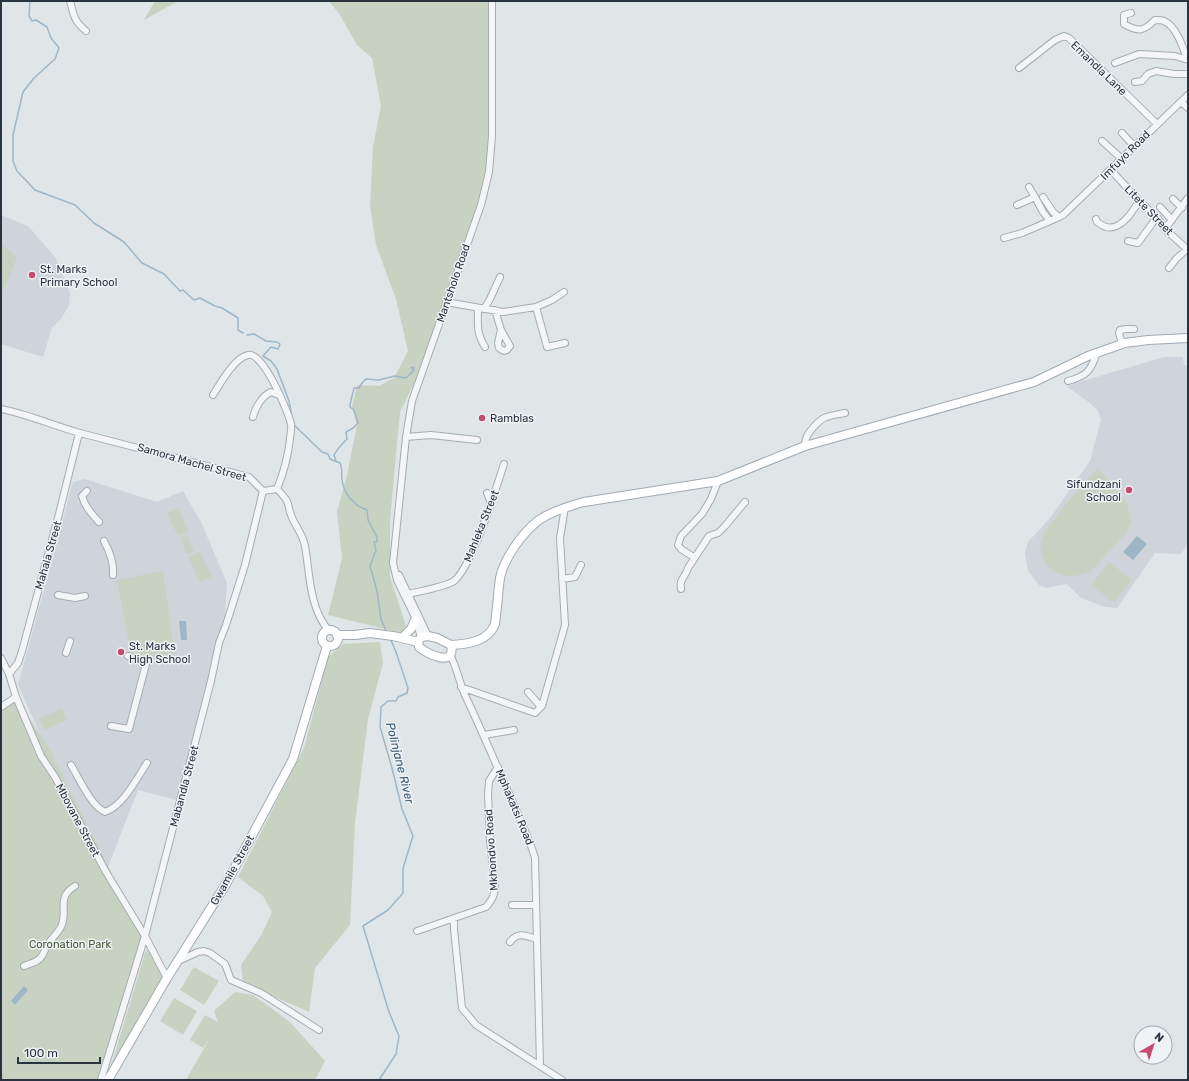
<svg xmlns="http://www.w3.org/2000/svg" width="1189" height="1081" font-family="Rubik,sans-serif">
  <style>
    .built { fill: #ced4da }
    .green { fill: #c8d2c2 }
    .water { fill: #9db7c7 }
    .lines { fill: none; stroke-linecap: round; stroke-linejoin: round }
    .stream { stroke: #9db7c7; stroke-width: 1.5 }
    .minor-casing { stroke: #a6acb2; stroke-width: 8 }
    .major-casing { stroke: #a0aab4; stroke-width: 10 }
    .minor { stroke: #f3f5f7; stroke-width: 6 }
    .major { stroke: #fff; stroke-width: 8 }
    .poi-dot { fill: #c74b6e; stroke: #f0f3f6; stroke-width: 1.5 }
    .labels { text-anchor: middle; stroke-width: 3; stroke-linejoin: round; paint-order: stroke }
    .street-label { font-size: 11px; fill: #2a343f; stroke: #f0f3f6 }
    .poi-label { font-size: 11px; fill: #2a343f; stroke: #f0f3f6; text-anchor: start }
    .park-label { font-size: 11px; fill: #435a38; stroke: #f0f3f6 }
    .water-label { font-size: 12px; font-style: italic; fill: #365871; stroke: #f0f3f6 }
  </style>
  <rect width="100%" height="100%" fill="#e0e5e8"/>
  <path class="built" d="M1,215L28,226L55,257L70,293L69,306L60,320L52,327L43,357L1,344Z
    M1164,357H1183L1184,365H1188V543L1181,554L1155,553L1117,608L1105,607L1081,598L1067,584L1046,588L1039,585L1028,571L1025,553L1028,542L1050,518L1090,461L1101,420L1098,411L1090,403L1066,386Z
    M85,479L157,502L183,491L201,522L227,583L225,615L177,800L138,790L106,872L56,770L18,685L73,482Z"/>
  <path class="green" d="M155,1H178L144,20Z
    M329,1H492V136L485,189L428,355L400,412L390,521V577L409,635L328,615L342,558L337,512L347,475L357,425L352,407L357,385L379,386L394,378L408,351L396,299L376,245L370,205L373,147L381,106L372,58L357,45L340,15Z
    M1,244L17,257L5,287L1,291Z
    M1098,468L1127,503L1131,522L1127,532L1090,572C1077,577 1062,578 1051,569C1043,562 1038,549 1042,538C1043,533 1046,530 1050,525C1064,505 1081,487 1098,468Z
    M178,508L188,531L178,536L167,513Z
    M187,535L194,552L187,554L180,538Z
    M200,552L212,577L200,583L188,557Z
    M1109,562L1132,580L1114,603L1091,585Z
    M163,571L174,649L171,660L158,657L131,655L117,580Z
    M380,642L383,663L368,719L355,823L350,925L315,968L309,1012L243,983L241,965L262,934L272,912L263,896L238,877L304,748L328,657L343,644Z
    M16,697L49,748L144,938L101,1080H1V710Z
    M62,709L67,720L44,730L39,718Z
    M148,949L163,978L109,1073L145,953Z
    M194,967L219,981L204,1005L180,990Z
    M235,992L253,995L290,1022L325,1061L315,1080H186L211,1036L203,1048L190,1040L205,1015L218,1022L214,1011Z
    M174,998L197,1011L183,1035L160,1021Z"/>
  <path class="water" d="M1137,536L1147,544L1133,560L1123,552Z
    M179,621H186L187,640H181Z
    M24,986L28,990L15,1005L11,1001Z"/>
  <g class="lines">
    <path class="stream" d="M30,1L29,16L32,21L36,20L47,27L51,38L59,48L55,59L34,78L23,92L13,135V161L17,171L35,190L75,205L94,223L124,242L142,263L164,274L180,291L183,290L194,300L200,298L215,306L222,308L238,318V330L243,333
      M247,335L254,334L266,341L277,342L280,344L278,349L271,347L263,356L271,361L277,369L289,401L292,417
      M293,424L322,452L328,454L330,459L340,463C343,468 341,472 342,479C343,493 354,506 367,510L368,520L377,537V542H374L376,550L370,566L377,591L381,619L387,633
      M336,461L334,455C337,449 342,444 347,439L346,432L353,428L358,423L354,410L350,407C350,401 353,394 354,388H359L362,383L366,379L379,380L395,376L406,378L414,370L411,368L412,367L414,368
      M379,1080L396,1054L399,1036L389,1012L363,926L388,910L403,893V868L413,836L402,809L392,768L380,727L381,707L388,701H396L398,697L407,693L408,688L396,652L390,638"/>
    <g class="minor-casing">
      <path id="minor" d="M70,1C74,16 74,21 86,31
        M1131,13L1124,15V24C1138,32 1143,32 1155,20C1158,20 1162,20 1164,21C1176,26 1183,47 1187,59
        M1115,63L1139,54L1175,56L1188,60
        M1019,68L1055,40L1064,36L1069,38L1157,124
        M1135,82L1142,81L1148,74L1156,71L1174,74H1188
        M1181,102L1188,108
        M1122,133L1134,146
        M1102,141L1122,159
        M1111,170L1139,201L1157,217L1165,229L1188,250
        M1029,187L1035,197
        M1043,197L1053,212L1059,217L1063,215L1188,95
        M1173,199L1182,208
        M1017,205L1035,197L1043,212L1050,221L1059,217
        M1160,207L1172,220
        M1096,219L1097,222C1100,224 1103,226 1106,227C1121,231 1133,211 1139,201
        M1165,229L1188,198
        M1004,238L1022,233L1050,221
        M1128,241L1138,243L1157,217
        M1169,268L1176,259L1187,249
        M446,302L503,312L536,307L547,347L565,343
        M536,307L552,300L564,292
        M478,308C478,324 476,333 485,347
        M484,309L490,299L500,277
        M495,310L501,330L498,343L499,348L504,351L507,350L510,346L501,330
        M1122,344L1119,333L1120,330L1126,329H1134
        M1068,381C1087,376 1091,371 1097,352
        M213,395C220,384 234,358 248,355C263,351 288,411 291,424C292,428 290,435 290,439C288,457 284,472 277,489
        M1,409C28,414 54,426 80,433C137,448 193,462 249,477L263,491L277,489C280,492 284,496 287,501C289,505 289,511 291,515C295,526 303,534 305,546C310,574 309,608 329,631
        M253,417C255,408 262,396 271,392L279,395
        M406,437L431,435L477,440
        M805,446C805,438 807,435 812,429C823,415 829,416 845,413
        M87,491L82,496C85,507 92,514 99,522
        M487,493L491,503
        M104,541C110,552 114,563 113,575
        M695,558L681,549L678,545L681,536L702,514L711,499L718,481
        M399,575L428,636
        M562,579L575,577L581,565
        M681,589C679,578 686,577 688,568L709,536L718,533L725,526L745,502
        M58,595L75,598L85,596
        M404,595C415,592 446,587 454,581C472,567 496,488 504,464
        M421,637L414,615L397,580L393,563L406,437L412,401L481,205L489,172L492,136V1
        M66,653L70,641
        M450,655C457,667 459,682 465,695C481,729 496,764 511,798C519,818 529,837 535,858L540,1065
        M1,658L9,674L16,697L41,756L55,777L106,872L145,936L167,978
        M9,674L18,663L22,651L59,514L79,433
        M461,687L535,713L542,706L565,625L560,538L565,507
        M528,692L541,707
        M1,707L16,697
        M111,726L129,729L146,664L128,656
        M484,735L514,730
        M71,765C79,778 91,806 105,812C123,806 137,778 147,763
        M512,905H536
        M454,918V929L462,1008L476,1025L562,1080
        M417,931L486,907C492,900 495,895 495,886L490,840L488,794L489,781L498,767
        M510,942C518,931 526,936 537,939
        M178,961L198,952L204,951L210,953L225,964L231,980L261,993L319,1030
        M24,966C29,964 34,963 38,960C43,957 44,952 46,947C50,940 57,934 61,927C69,911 55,898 75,886
        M101,1080L145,936L211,681L219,643L226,625L245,565L263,491"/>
    </g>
    <g class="major-casing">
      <path id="major" d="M322 638a8 8 0 1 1 16 0a8 8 0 1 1-16 0Z
        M337,635H355L370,633L393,636L418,642
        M428,636L437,638L451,645C456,668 427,654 419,647L418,642L421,637Z
        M402,638L411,629L415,620
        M451,645C468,644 488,642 495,624C497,609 498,593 500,578C504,558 523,532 539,520C552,511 569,506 584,502L718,481L805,446L1034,382L1088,356L1125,343L1148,340L1188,338
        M108,1080L167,978L226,884L293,759L327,646"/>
    </g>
    <use href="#minor" class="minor"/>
    <use href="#major" class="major"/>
  </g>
  <g class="poi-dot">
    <circle cx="32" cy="275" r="4"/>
    <circle cx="482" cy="418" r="4"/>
    <circle cx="1129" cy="490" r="4"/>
    <circle cx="121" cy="652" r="4"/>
  </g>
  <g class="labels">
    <g class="street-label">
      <text transform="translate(1099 68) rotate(44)" y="4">Emandla Lane</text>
      <text transform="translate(1125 155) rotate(-45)" y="4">Imfuyo Road</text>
      <text transform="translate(1149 210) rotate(46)" y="4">Litete Street</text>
      <text transform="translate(453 283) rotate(-71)" y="4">Mantsholo Road</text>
      <text transform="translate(192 462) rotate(16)" y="4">Samora Machel Street</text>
      <text transform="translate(481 526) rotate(-68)" y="4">Mahleka Street</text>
      <text transform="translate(48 555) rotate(-74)" y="4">Mahala Street</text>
      <text transform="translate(184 786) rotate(-75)" y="4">Mabandla Street</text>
      <text transform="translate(515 807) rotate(67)" y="4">Mphakatsi Road</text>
      <text transform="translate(78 820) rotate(62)" y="4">Mbovane Street</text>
      <text transform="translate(491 850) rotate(-94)" y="4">Mkhondvo Road</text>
      <text transform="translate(232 870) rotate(-61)" y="4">Gwamile Street</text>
    </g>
    <g class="poi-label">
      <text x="40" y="273">St. Marks<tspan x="40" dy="13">Primary School</tspan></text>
      <text x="490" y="422">Ramblas</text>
      <text x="1121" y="488" text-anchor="end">Sifundzani<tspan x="1121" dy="13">School</tspan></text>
      <text x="129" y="650">St. Marks<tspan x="129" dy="13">High School</tspan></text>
    </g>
    <g class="park-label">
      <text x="70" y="948">Coronation Park</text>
    </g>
    <g class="water-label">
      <text transform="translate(400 763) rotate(76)" y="4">Polinjane River</text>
    </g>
  </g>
  <rect width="1189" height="1081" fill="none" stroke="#2a343f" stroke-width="4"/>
  <g transform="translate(1153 1045) rotate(39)"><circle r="19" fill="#f0f3f6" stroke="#a1a7ad"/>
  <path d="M0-3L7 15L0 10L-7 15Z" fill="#c74b6e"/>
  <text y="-6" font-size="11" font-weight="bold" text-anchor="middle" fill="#2a343f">N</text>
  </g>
  <path d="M18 1057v6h82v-6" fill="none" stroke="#2a343f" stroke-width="2"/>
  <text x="24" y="1057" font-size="12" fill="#2a343f" stroke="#f0f3f6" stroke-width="3" paint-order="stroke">100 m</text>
</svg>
